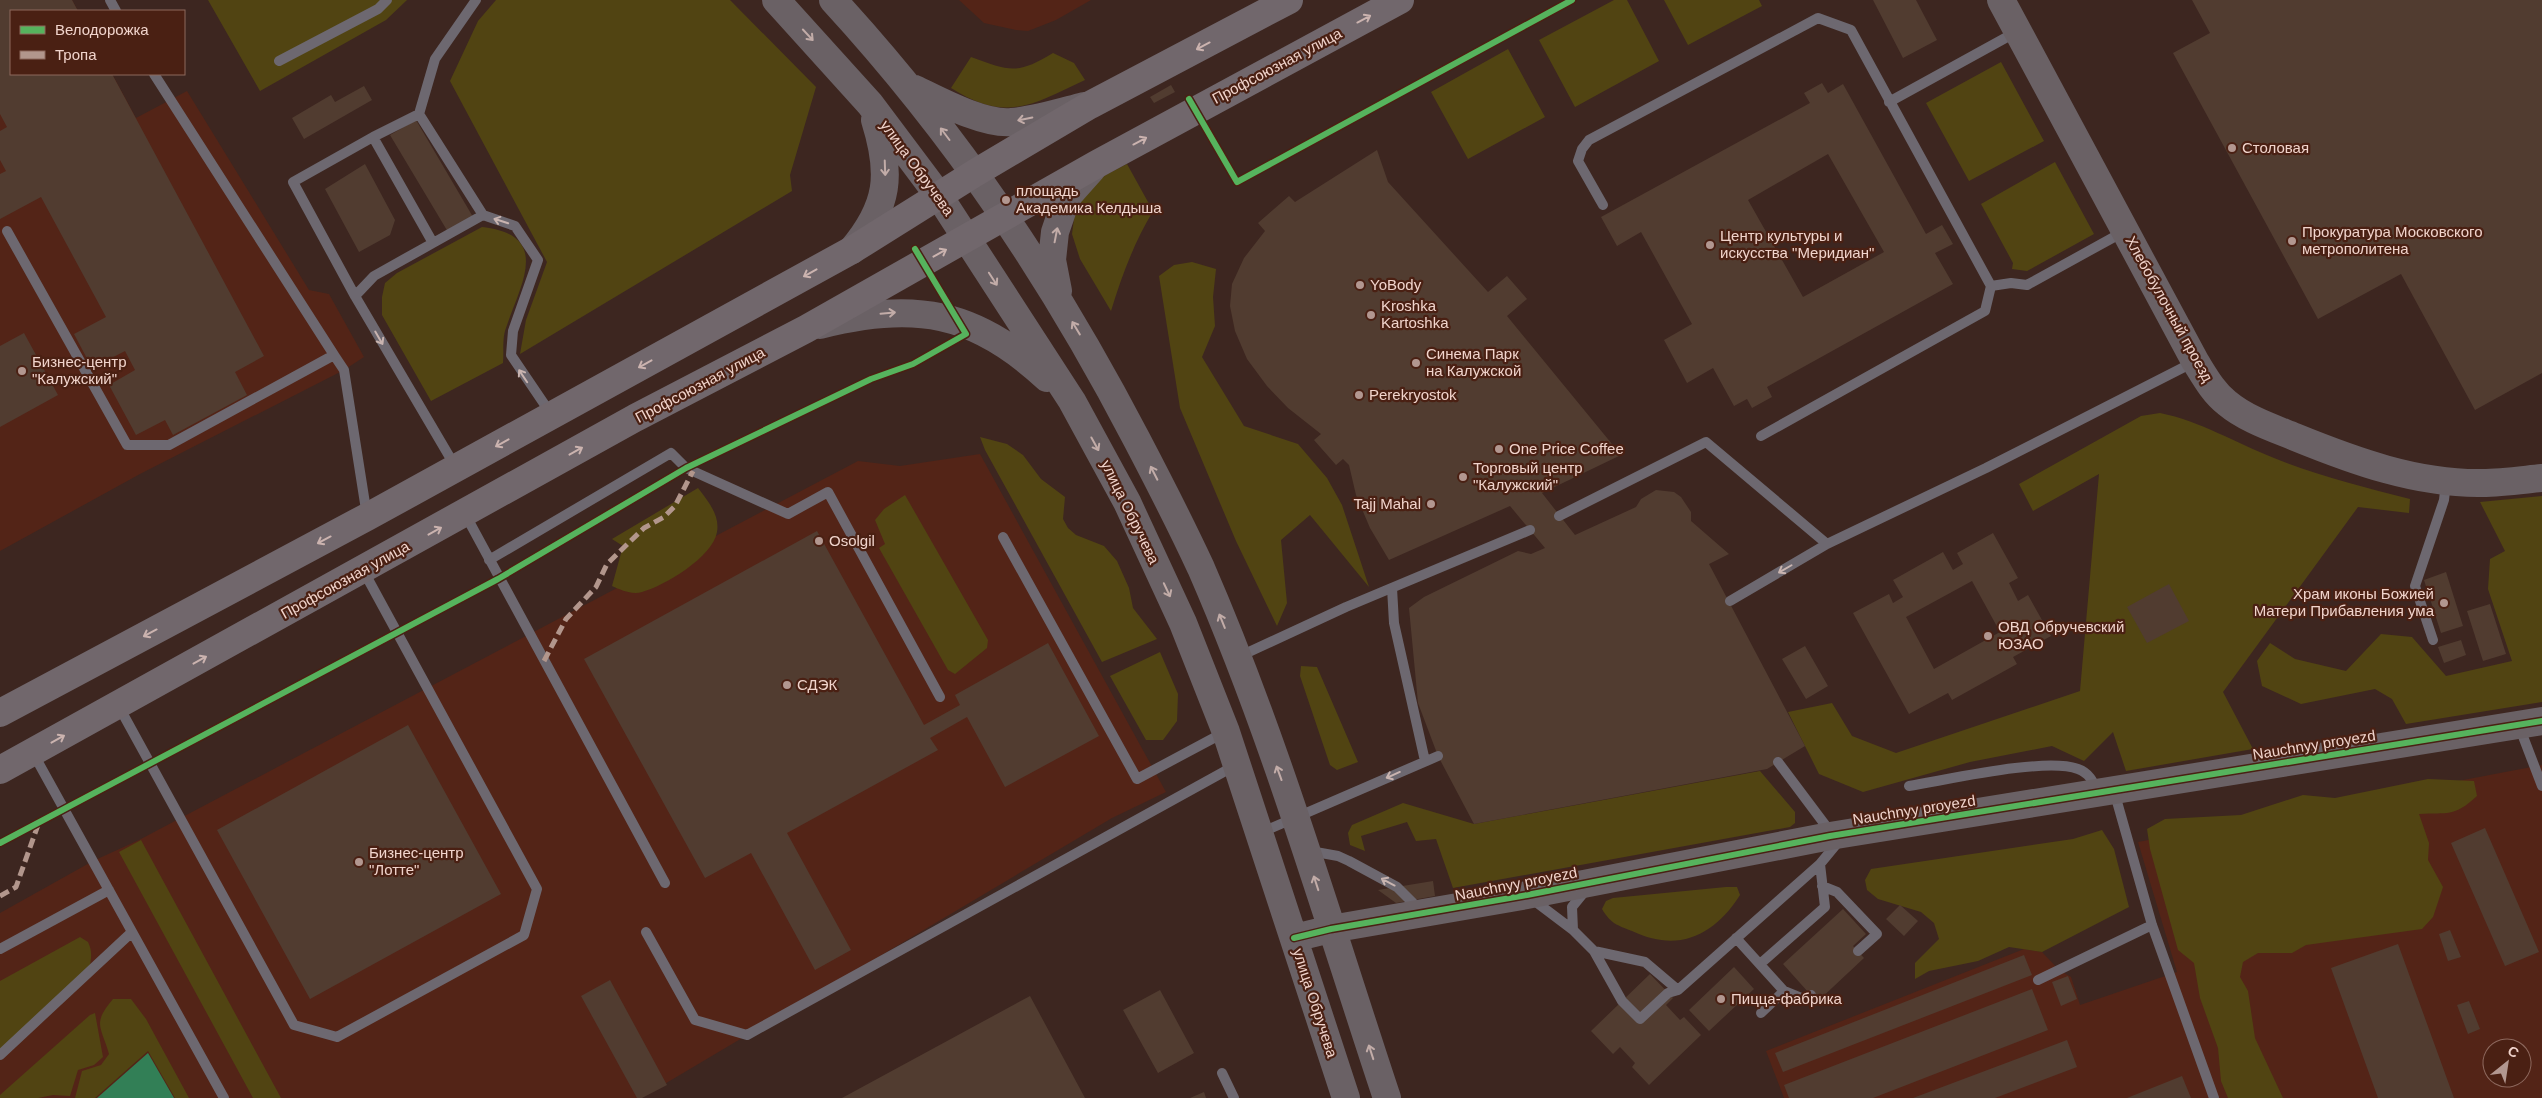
<svg xmlns="http://www.w3.org/2000/svg" width="2542" height="1098" font-family="Arial,sans-serif">
  <style>
    .built { fill: #532417; fill-rule: evenodd }
    .green { fill: #514412 }
    .water { fill: #327f56 }
    .building { fill: #513c30; fill-rule: evenodd }
    .lines { fill: none; stroke-linecap: round; stroke-linejoin: round }
    .lane { stroke: #6d6870; stroke-width: 10 }
    .secondary { stroke: #6a6165; stroke-width: 28 }
    .primary { stroke: #71676c; stroke-width: 28 }
    .quiet { stroke: #b2968c; stroke-width: 5; stroke-dasharray: 10 5; stroke-linecap: butt }
    .cycleway-casing { stroke: #4a2013; stroke-width: 9 }
    .cycleway { stroke: #56b35d; stroke-width: 6 }
    .oneway { stroke: #cbb3af }
    .oneway2 { stroke: #c2aca8 }
    .oneway3 { stroke: #c9b4b0 }
    .poi-dot { fill: #b29790; stroke: #4a2013; stroke-width: 2 }
    .labels { text-anchor: middle; stroke-width: 4.5; stroke-linejoin: round; paint-order: stroke }
    .street-label { font-size: 15px; fill: #f1d4cc; stroke: #4a2013 }
    .poi-label { font-size: 15px; fill: #f1d4cc; stroke: #4a2013; text-anchor: start }
  </style>
  <rect width="100%" height="100%" fill="#3d2620"/>
  <path class="built" d="M0,0H72L78,11H11V74H112L136,118L187,91L309,290L329,294L364,357L344,370L140,474L0,551Z
    M959,0H1091L1056,20L1028,31L1016,30L984,23Z
    M980,454L1166,792L1112,818L641,1098H0V913L93,861L139,840L858,461L900,466Z
    M2542,765V1098H1784L1766,1051L2024,949L2042,952L2059,970L2071,977L2080,1005L2177,972L2138,842ZM2492,1048H2522V1078H2492Z"/>
  <path class="green" d="M208,0H407L386,20L260,91Z
    M496,0H730L816,87L790,175L792,191L520,354L526,320L547,262L450,81L478,21Z
    M1614,0H1627L1659,61L1575,107L1539,40Z
    M1664,0H1759L1762,6L1688,45Z
    M1508,49L1545,117L1468,159L1431,92Z
    M1053,53L1074,63L1085,80C1032,105 1006,123 951,88L971,57C1010,71 1017,75 1053,53Z
    M2001,62L2044,141L1969,181L1926,103Z
    M2055,162L2094,234L2027,271L2012,269L2013,263L1981,204Z
    M1127,164L1153,211C1134,243 1122,275 1111,311L1080,259L1072,234L1074,219L1082,195L1092,182Z
    M482,227C553,235 520,285 506,328C502,338 504,352 503,363L431,401L382,315V297L385,283L397,273Z
    M1192,262L1216,269L1213,297L1215,326L1202,357L1244,426L1298,444L1327,478L1342,505L1369,587L1310,515L1281,540L1287,603L1277,626L1236,541L1180,408L1159,276L1174,265Z
    M2160,413C2200,421 2236,443 2274,458C2318,476 2364,487 2410,499L2409,513L2358,507L2223,692L2253,749L2126,771L2113,732L2084,761L2052,746L1970,762L1863,792L1819,774L1788,712L1832,703L1852,736L1896,753L2080,691L2099,474L2033,511L2019,484L2141,416Z
    M980,437L1007,444L1023,455L1041,479L1065,497L1063,519L1068,528L1076,535L1104,546L1117,561L1129,588L1133,608L1157,639L1102,662L985,450Z
    M698,488C708,501 720,515 717,532C713,557 664,586 642,592C632,595 621,590 612,586L623,546L612,539Z
    M905,495L988,640L987,648L955,674L948,670L879,548L885,544L875,520L884,509Z
    M2542,496V702L2406,724L2392,699L2375,689L2301,704L2262,686L2257,661L2270,643L2295,659L2346,671L2381,634L2412,637L2446,676L2512,661L2488,589L2490,559L2505,551L2480,502Z
    M1160,652L1178,694L1177,721L1163,740H1146L1110,676Z
    M1301,666L1317,667L1358,762L1337,770L1330,765L1300,676Z
    M1760,771L1795,812V823L1790,827L1453,888L1436,839L1416,841L1407,822L1361,836L1365,851L1350,845L1348,833L1352,825L1403,803L1474,824Z
    M2428,779L2474,781L2477,796C2453,818 2448,812 2419,814L2429,843L2428,860L2443,887L2433,917L2422,929L2306,945L2292,953H2258L2243,962L2240,977L2248,991L2255,1038L2283,1098H2228L2221,1081L2218,1048L2200,998L2194,963L2178,950L2150,849L2147,829L2165,819L2241,815L2303,795L2335,798Z
    M2102,830L2114,849L2129,907L2042,952L2009,947L1978,961L1929,971L1915,979V963L1939,939L1934,923L1921,912L1878,899L1867,890L1865,880L1871,869L2073,839Z
    M141,840L281,1098H253L119,852Z
    M1726,887H1737L1740,895C1714,936 1678,953 1632,931C1617,925 1611,924 1602,909L1606,901L1613,898Z
    M80,937L88,942C93,952 91,960 89,970L0,1052V981Z
    M113,999H131L146,1019L189,1098H175L148,1051L95,1098H75L82,1071L101,1065L109,1054C101,1026 92,1024 113,999Z
    M95,1013L103,1057L94,1065L78,1070L70,1096L53,1095L38,1098H0V1095L90,1015Z"/>
  <path class="water" d="M148,1053L174,1098H97Z"/>
  <path class="building" d="M0,0H72L78,11H11V74H112L264,356L235,372L247,395L173,435L165,420L136,435L109,385L135,370L125,351L92,368L74,334L106,317L41,197L0,219V174L6,171L0,160V131L7,127L0,114Z
    M1873,0H1916L1937,40L1903,58Z
    M2192,0H2542V373L2475,410L2401,274L2318,319L2173,53L2210,33Z
    M1822,83L1828,93L1843,84L1926,234L1942,225L1953,244L1935,253L1953,284L1767,387L1772,397L1752,408L1747,399L1734,406L1713,368L1687,383L1664,340L1692,324L1641,232L1617,246L1601,217L1810,103L1804,93ZM1828,154L1884,252L1803,297L1748,200Z
    M1171,85L1175,92L1154,103L1150,97Z
    M364,86L372,100L304,139L292,118L331,95L335,102Z
    M416,120L473,217L448,232L390,135Z
    M1377,150L1388,182L1488,292L1507,276L1527,299L1507,316L1621,455L1542,493L1575,535L1636,507L1641,499L1656,490L1674,492L1681,497L1691,512V521L1729,554L1709,564L1805,746L1767,769L1474,824L1438,756L1418,703L1409,608L1424,597L1518,551L1531,554L1545,548L1510,506L1389,560L1370,528L1356,495L1349,465L1343,459L1336,465L1314,440L1321,434L1288,408L1267,386L1247,359L1235,331L1230,306L1232,284L1244,258L1265,231L1258,223L1289,196L1295,202Z
    M365,164L395,220L390,235L359,252L325,189Z
    M24,333L58,395L0,427V346Z
    M817,531L924,725L960,705L955,695L1048,643L1099,736L1005,787L967,717L930,738L938,750L787,833L851,950L815,970L751,853L705,878L584,659Z
    M1993,533L2018,578L2009,583L2018,601L2028,595L2051,636L2013,657L2017,664L1952,700L1948,693L1909,714L1853,613L1889,594L1893,603L1903,597L1893,580L1943,552L1953,570L1963,564L1957,553ZM1972,581L2000,632L1934,669L1906,617Z
    M2446,572L2463,626L2441,633L2424,580Z
    M2169,584L2189,621L2147,643L2127,607Z
    M2490,604L2506,654L2483,661L2467,611Z
    M2461,640L2466,655L2444,663L2438,647Z
    M1805,646L1828,686L1806,699L1782,659Z
    M408,725L501,894L310,999L217,830Z
    M2485,828L2539,952L2505,966L2451,843Z
    M1433,881L1435,896L1396,903L1378,890Z
    M1900,905L1918,921L1904,936L1886,919Z
    M1843,909L1866,934L1853,946L1864,958L1817,1002L1783,964Z
    M2450,930L2461,957L2448,961L2439,934Z
    M2398,944L2454,1098H2378L2331,968Z
    M2024,955L2032,975L1783,1072L1775,1053Z
    M1734,967L1754,989L1709,1031L1689,1010Z
    M1650,974L1673,998L1666,1005L1680,1020L1684,1017L1701,1035L1649,1085L1632,1067L1635,1063L1620,1047L1613,1054L1591,1031Z
    M2068,976L2077,999L2061,1006L2052,982Z
    M610,980L667,1085L642,1098H637L581,996Z
    M2032,989L2048,1030L1873,1098H1789L1784,1085Z
    M1160,990L1194,1053L1158,1073L1123,1010Z
    M1030,996L1085,1098H842Z
    M2469,1001L2480,1029L2468,1034L2457,1005Z
    M2067,1040L2077,1067L1995,1098H1913Z
    M2182,1076L2191,1098H2127Z
    M1204,1092L1206,1098H1190Z"/>
  <g class="lines">
    <path class="lane" d="M110,0L116,11
      M279,61L378,9L387,0
      M154,74L334,355
      M1889,102L2018,31
      M419,114L483,215L515,226L538,260L513,331L511,355L551,414
      M373,137L293,182L355,296L455,466
      M1603,205L1578,161L1582,149L1589,140L1818,18L1851,30L1991,286L2011,283L2027,285L2125,231
      M7,231L127,445H169L334,355L344,370L367,516
      M433,243L483,215
      M355,296L374,276L433,243L373,137L419,114L435,59L476,0
      M1761,436L1985,311L1991,286
      M465,514L665,883
      M1559,516L1706,442L1827,544
      M1003,537L1137,779L1225,732
      M489,560L671,453L686,468L788,514L828,492L940,697
      M1392,588L1394,623L1425,761
      M1730,601L1827,544L1986,468L2194,362
      M2433,640L2415,586L2444,500L2446,482
      M1238,657L1346,607L1530,530
      M118,705L294,1025L337,1037L524,935L537,889L363,570
      M2519,726L2542,786
      M33,753L224,1098
      M1778,762L1826,826L1830,835
      M1909,786C1947,780 2045,757 2078,769C2089,773 2093,781 2097,791
      M2114,791L2152,925L2214,1098
      M1260,833L1438,756
      M1310,851L1338,856L1349,861L1397,887L1420,910
      M1822,886L1837,892L1877,934L1858,951
      M1532,899L1573,930L1594,951L1645,962L1678,990L1820,864L1839,841
      M1573,930L1572,907L1585,891
      M646,932L695,1020L747,1035L1236,765
      M1736,938L1784,991L1761,1013
      M0,949L109,890
      M1594,951L1622,1001L1640,1019L1668,993L1678,990
      M1760,964L1825,907L1820,864
      M2038,980L2152,925
      M1784,991L1806,1000L1811,995
      M0,1055L132,932
      M1222,1073L1234,1098"/>
    <path class="secondary" d="M776,0L870,104L939,196L1072,401L1127,502L1183,623L1226,732L1346,1098
      M833,0C957,135 1052,277 1137,440C1159,482 1181,525 1201,568C1276,740 1328,921 1387,1098
      M2001,0L2195,361C2205,377 2213,392 2227,403C2246,419 2273,428 2295,437C2354,461 2417,484 2482,483C2502,483 2522,480 2542,478
      M915,89C940,101 984,125 1012,122C1036,120 1061,112 1084,106
      M852,250C889,206 892,174 875,120
      M1058,291L1052,260L1055,232L1067,197L1092,169
      M820,325C914,301 975,311 1047,378
      M1294,938L1331,929L1527,895L1830,836L2542,721"/>
    <path class="primary" d="M0,713L367,517L852,250L975,173L1090,105L1289,0
      M0,770L635,418L806,329L1097,164L1400,0"/>
    <path class="quiet" d="M544,661L566,619L596,587L607,564L644,528L664,517L675,506L693,471
      M0,896L16,887L39,822"/>
    <g class="cycleway-casing">
      <path id="cycleway" d="M1189,99L1237,182L1572,0
        M0,843L498,579L686,468L871,379L913,364L966,334L915,249
        M1294,938L1331,929L1527,895L1830,836L2542,721"/>
    </g>
    <use href="#cycleway" class="cycleway"/>
  </g>
  <defs><path id="oneway-shaft" d="M-6 0H5M1.5-3L5.5 0L1.5 3" fill="none" stroke-width="1.6" stroke-linecap="round" stroke-linejoin="round" transform="scale(1.25)"/></defs>
  <g class="oneway">
    <use href="#oneway-shaft" transform="translate(1364 19) rotate(-28)"/>
    <use href="#oneway-shaft" transform="translate(1203 46) rotate(152)"/>
    <use href="#oneway-shaft" transform="translate(1140 141) rotate(-28)"/>
    <use href="#oneway-shaft" transform="translate(940 253) rotate(-29)"/>
    <use href="#oneway-shaft" transform="translate(810 273) rotate(151)"/>
    <use href="#oneway-shaft" transform="translate(645 364) rotate(151)"/>
    <use href="#oneway-shaft" transform="translate(502 443) rotate(151)"/>
    <use href="#oneway-shaft" transform="translate(576 451) rotate(-29)"/>
    <use href="#oneway-shaft" transform="translate(435 531) rotate(-29)"/>
    <use href="#oneway-shaft" transform="translate(324 540) rotate(152)"/>
    <use href="#oneway-shaft" transform="translate(150 633) rotate(152)"/>
    <use href="#oneway-shaft" transform="translate(200 660) rotate(-29)"/>
    <use href="#oneway-shaft" transform="translate(58 739) rotate(-29)"/>
  </g>
  <g class="oneway2">
    <use href="#oneway-shaft" transform="translate(808 35) rotate(47)"/>
    <use href="#oneway-shaft" transform="translate(1025 119) rotate(168)"/>
    <use href="#oneway-shaft" transform="translate(945 134) rotate(-127)"/>
    <use href="#oneway-shaft" transform="translate(885 168) rotate(88)"/>
    <use href="#oneway-shaft" transform="translate(1056 235) rotate(-79)"/>
    <use href="#oneway-shaft" transform="translate(993 279) rotate(57)"/>
    <use href="#oneway-shaft" transform="translate(888 313) rotate(-5)"/>
    <use href="#oneway-shaft" transform="translate(1076 328) rotate(-121)"/>
    <use href="#oneway-shaft" transform="translate(1095 444) rotate(61)"/>
    <use href="#oneway-shaft" transform="translate(1154 473) rotate(-117)"/>
    <use href="#oneway-shaft" transform="translate(1167 590) rotate(65)"/>
    <use href="#oneway-shaft" transform="translate(1222 621) rotate(-112)"/>
    <use href="#oneway-shaft" transform="translate(1279 773) rotate(-110)"/>
    <use href="#oneway-shaft" transform="translate(1316 883) rotate(-108)"/>
    <use href="#oneway-shaft" transform="translate(1371 1052) rotate(-108)"/>
  </g>
  <g class="oneway3">
    <use href="#oneway-shaft" transform="translate(501 221) rotate(-162)"/>
    <use href="#oneway-shaft" transform="translate(379 338) rotate(60)"/>
    <use href="#oneway-shaft" transform="translate(523 376) rotate(-124)"/>
    <use href="#oneway-shaft" transform="translate(1785 569) rotate(150)"/>
    <use href="#oneway-shaft" transform="translate(1393 775) rotate(156)"/>
    <use href="#oneway-shaft" transform="translate(1388 882) rotate(-152)"/>
  </g>
  <g class="poi-dot">
    <circle cx="2232" cy="148" r="5"/>
    <circle cx="1006" cy="200" r="5"/>
    <circle cx="2292" cy="241" r="5"/>
    <circle cx="1710" cy="245" r="5"/>
    <circle cx="1360" cy="285" r="5"/>
    <circle cx="1371" cy="315" r="5"/>
    <circle cx="1416" cy="363" r="5"/>
    <circle cx="22" cy="371" r="5"/>
    <circle cx="1359" cy="395" r="5"/>
    <circle cx="1499" cy="449" r="5"/>
    <circle cx="1463" cy="477" r="5"/>
    <circle cx="1431" cy="504" r="5"/>
    <circle cx="819" cy="541" r="5"/>
    <circle cx="2444" cy="603" r="5"/>
    <circle cx="1988" cy="636" r="5"/>
    <circle cx="787" cy="685" r="5"/>
    <circle cx="359" cy="862" r="5"/>
    <circle cx="1721" cy="999" r="5"/>
  </g>
  <g class="labels">
    <g class="street-label">
      <text transform="translate(1277 66) rotate(-28)" y="5">Профсоюзная улица</text>
      <text transform="translate(917 168) rotate(54)" y="5">улица Обручева</text>
      <text transform="translate(2169 309) rotate(61)" y="5">Хлебобулочный проезд</text>
      <text transform="translate(700 385) rotate(-28)" y="5">Профсоюзная улица</text>
      <text transform="translate(1130 512) rotate(64)" y="5">улица Обручева</text>
      <text transform="translate(345 580) rotate(-29)" y="5">Профсоюзная улица</text>
      <text transform="translate(2314 745) rotate(-9)" y="5">Nauchnyy proyezd</text>
      <text transform="translate(1914 810) rotate(-9)" y="5">Nauchnyy proyezd</text>
      <text transform="translate(1516 884) rotate(-11)" y="5">Nauchnyy proyezd</text>
      <text transform="translate(1315 1003) rotate(72)" y="5">улица Обручева</text>
    </g>
    <g class="poi-label">
      <text x="2242" y="153">Столовая</text>
      <text x="1016" y="196">площадь<tspan x="1016" dy="17">Академика Келдыша</tspan></text>
      <text x="2302" y="237">Прокуратура Московского<tspan x="2302" dy="17">метрополитена</tspan></text>
      <text x="1720" y="241">Центр культуры и<tspan x="1720" dy="17">искусства "Меридиан"</tspan></text>
      <text x="1370" y="290">YoBody</text>
      <text x="1381" y="311">Kroshka<tspan x="1381" dy="17">Kartoshka</tspan></text>
      <text x="1426" y="359">Синема Парк<tspan x="1426" dy="17">на Калужской</tspan></text>
      <text x="32" y="367">Бизнес-центр<tspan x="32" dy="17">"Калужский"</tspan></text>
      <text x="1369" y="400">Perekryostok</text>
      <text x="1509" y="454">One Price Coffee</text>
      <text x="1473" y="473">Торговый центр<tspan x="1473" dy="17">"Калужский"</tspan></text>
      <text x="1421" y="509" text-anchor="end">Tajj Mahal</text>
      <text x="829" y="546">Osolgil</text>
      <text x="2434" y="599" text-anchor="end">Храм иконы Божией<tspan x="2434" dy="17">Матери Прибавления ума</tspan></text>
      <text x="1998" y="632">ОВД Обручевский<tspan x="1998" dy="17">ЮЗАО</tspan></text>
      <text x="797" y="690">СДЭК</text>
      <text x="369" y="858">Бизнес-центр<tspan x="369" dy="17">"Лотте"</tspan></text>
      <text x="1731" y="1004">Пицца-фабрика</text>
    </g>
  </g>
  <rect x="10" y="10" width="175" height="65" fill="#4a2013" stroke="#8d685d"/>
  <rect x="20" y="26" width="25" height="8" fill="#56b35d" stroke="#8d685d"/>
  <text x="55" y="35" font-size="15" fill="#f1d4cc">Велодорожка</text>
  <rect x="20" y="51" width="25" height="8" fill="#b2968c" stroke="#8d685d"/>
  <text x="55" y="60" font-size="15" fill="#f1d4cc">Тропа</text>
  <g transform="translate(2507 1063) rotate(30)"><circle r="24" fill="#4a2013" stroke="#8d685d"/>
  <path d="M0-4L9 19L0 12L-9 19Z" fill="#b29790"/>
  <text y="-8" font-size="14" font-weight="bold" text-anchor="middle" fill="#f1d4cc">С</text>
  </g>
</svg>
